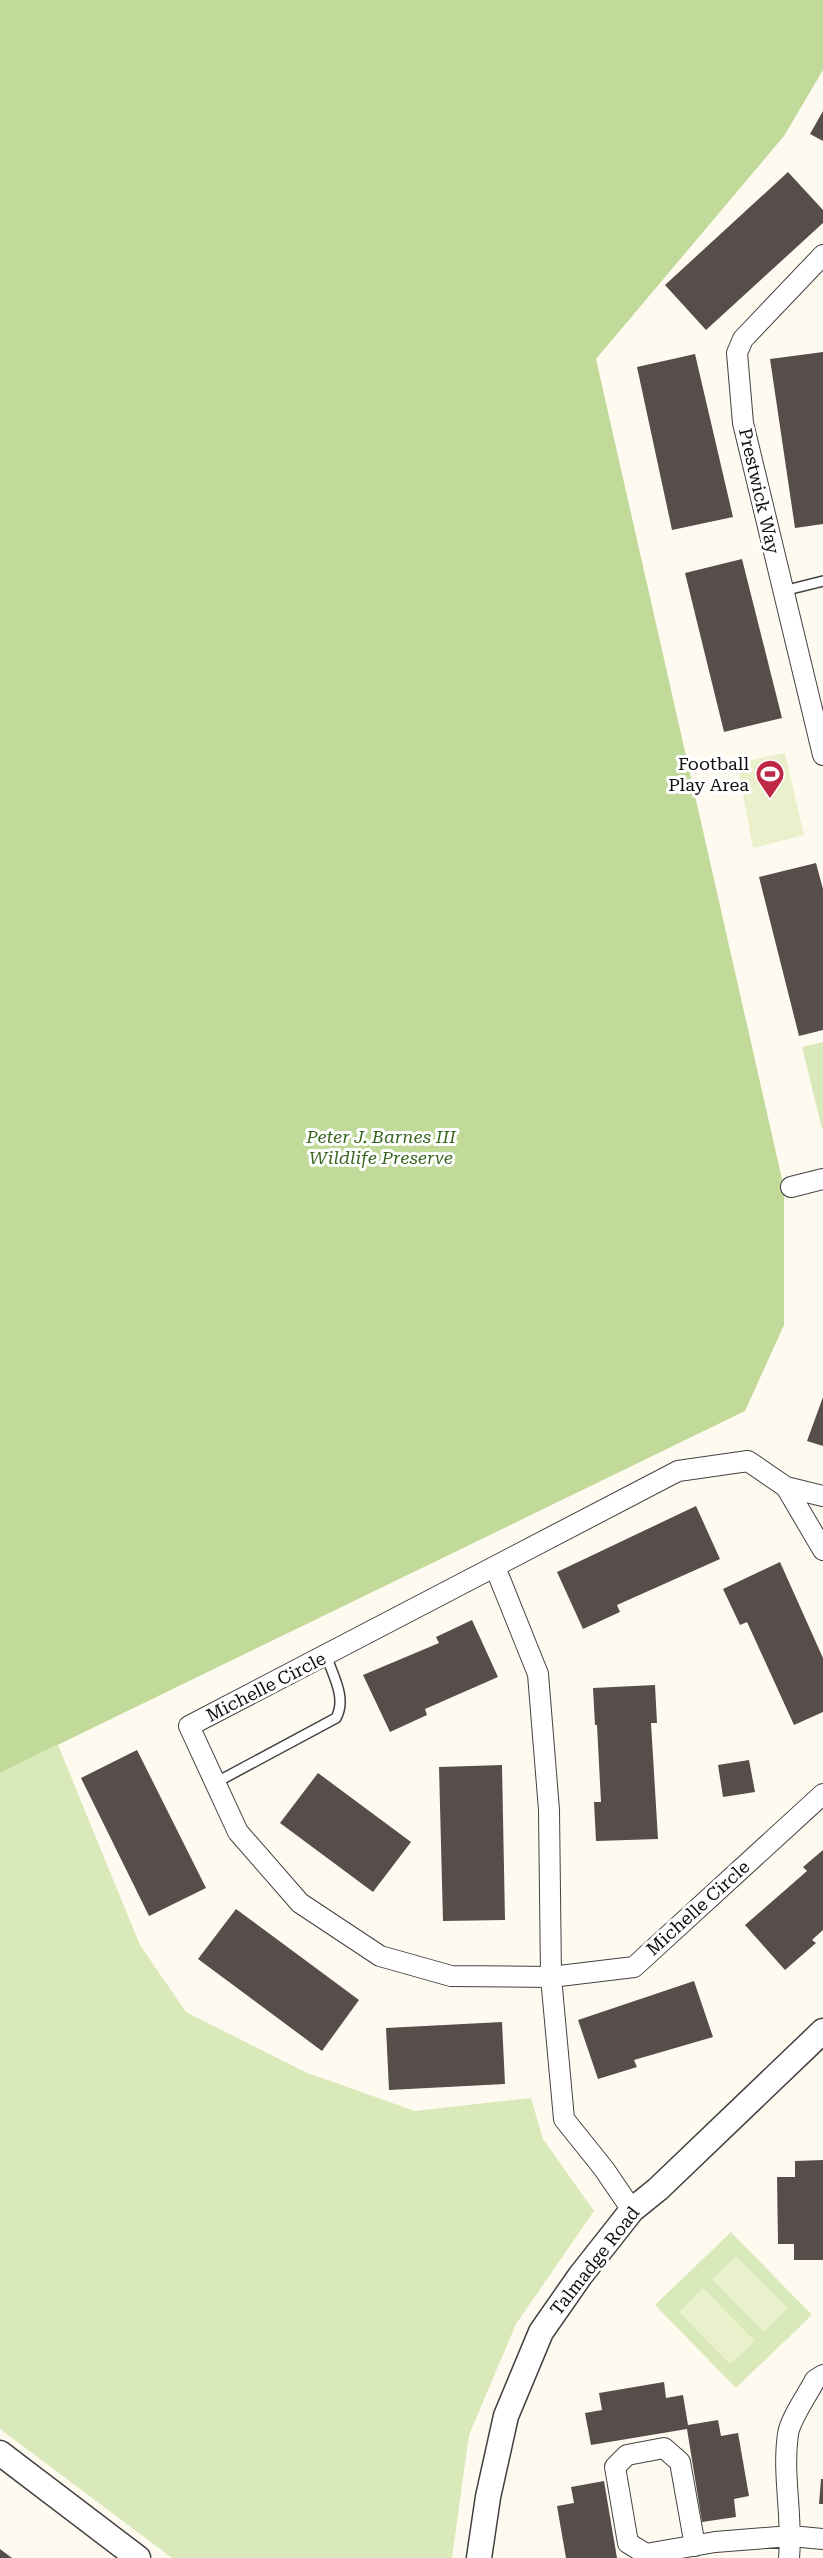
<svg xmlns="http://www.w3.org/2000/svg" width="823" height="2558" font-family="'Roboto Serif',serif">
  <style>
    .green { fill: #dae9ba }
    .forest { fill: #c1da99 }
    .pitch { fill: #eaf0cc }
    .building { fill: #574e4b }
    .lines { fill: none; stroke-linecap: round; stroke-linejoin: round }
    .service-casing { stroke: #424242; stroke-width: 12 }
    .minor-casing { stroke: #424242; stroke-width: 22 }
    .tertiary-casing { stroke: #424242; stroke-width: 27 }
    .service { stroke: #fff; stroke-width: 9 }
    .minor { stroke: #fff; stroke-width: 20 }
    .tertiary { stroke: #fff; stroke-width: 24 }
    .labels { text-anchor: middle; stroke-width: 6; stroke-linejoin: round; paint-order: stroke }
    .street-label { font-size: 18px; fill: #0f0f0f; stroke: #fff }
    .poi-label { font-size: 18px; fill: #0f0f0f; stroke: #fff; text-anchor: end }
    .park-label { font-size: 18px; font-style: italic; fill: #39661f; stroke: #fff }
  </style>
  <rect width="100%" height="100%" fill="#fffaf0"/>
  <path class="green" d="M823,1042V1128L822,1129L802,1047Z
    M58,1745L140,1945L186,2012L305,2072L415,2111L531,2098L543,2139L594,2211L516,2324L469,2435L452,2558H172L0,2429V1773Z
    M731,2232L812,2315L736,2388L655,2305Z"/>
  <path class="forest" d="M0,0H823V70L784,136L596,359L784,1188V1325L745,1411L0,1773Z"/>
  <path class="pitch" d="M785,753L804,835L753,848L737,763Z
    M736,2256L788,2308L764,2332L712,2279Z
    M703,2288L755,2341L730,2364L679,2312Z"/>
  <path class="building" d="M823,111V141L810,134Z
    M788,172L823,210V223L706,330L665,285Z
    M823,352V524L795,528L770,359Z
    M695,354L733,517L672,530L637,367Z
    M742,559L782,718L724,732L685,573Z
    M816,863L823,889V1030L799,1036L759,877Z
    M823,1397V1446L807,1441Z
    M696,1506L720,1559L617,1605L620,1612L583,1629L557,1572Z
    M780,1562L823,1658V1712L794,1725L747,1622L740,1625L723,1589Z
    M472,1620L498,1677L425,1709L427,1715L390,1732L363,1675L439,1643L436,1637Z
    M655,1685L657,1723H651L658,1839L596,1841L594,1802H601L597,1725H595L593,1688Z
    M137,1750L206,1888L149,1916L81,1778Z
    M749,1760L755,1792L723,1797L718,1765Z
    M502,1765L505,1920L443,1921L439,1767Z
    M318,1773L411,1842L373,1892L280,1823Z
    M823,1850V1930L812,1940L816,1943L785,1970L745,1925L807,1871L803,1867Z
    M236,1909L359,2000L322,2051L198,1959Z
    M694,1981L713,2037L634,2060L637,2067L598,2079L578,2020Z
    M502,2022L505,2084L389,2090L386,2028Z
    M823,2160V2260H794V2244H778L777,2177H795V2161Z
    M664,2382L666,2398L683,2395L688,2425L718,2420L721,2436L738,2433L749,2496L734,2499L736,2517L702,2522L687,2429L591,2445L585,2413L602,2410L599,2393Z
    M821,2479H823V2504H819Z
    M604,2481L617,2558H566L557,2506L574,2503L571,2487Z
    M0,2549L12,2558H0Z"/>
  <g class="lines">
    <g class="service-casing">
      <path id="service" d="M783,591L823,581
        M215,1783L336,1718C347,1698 333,1676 326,1655"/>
    </g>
    <g class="minor-casing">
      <path id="minor" d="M823,255L743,339L737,353L743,423L823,755
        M791,1187L823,1179
        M786,1487L823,1550
        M823,1496L786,1487L748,1461L678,1471L189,1726L238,1832L300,1903L380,1956L451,1976L551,1977L634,1967L823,1794
        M495,1567L538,1674L549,1810L551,1977L564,2119L604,2169L632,2210
        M695,2546L680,2462L664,2448L627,2455L615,2467L628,2543L646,2554L715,2542L791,2536L823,2539
        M789,2558C793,2517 782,2475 788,2434C790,2419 808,2394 815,2380L823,2375"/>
    </g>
    <g class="tertiary-casing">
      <path id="tertiary" d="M0,2453L138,2558
        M479,2558L488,2497L506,2416L541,2332L580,2276L632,2210L658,2189L823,2031"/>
    </g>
    <use href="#service" class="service"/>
    <use href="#minor" class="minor"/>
    <use href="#tertiary" class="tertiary"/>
  </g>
  <defs>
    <g id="stadium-pin" transform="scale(1.5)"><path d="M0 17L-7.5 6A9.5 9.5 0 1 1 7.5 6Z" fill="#be2746" stroke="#fff"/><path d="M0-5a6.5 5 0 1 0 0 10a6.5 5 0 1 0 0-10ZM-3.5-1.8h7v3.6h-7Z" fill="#fff"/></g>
  </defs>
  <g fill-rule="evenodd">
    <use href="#stadium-pin" x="770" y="774"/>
  </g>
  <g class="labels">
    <g class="street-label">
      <text transform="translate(759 491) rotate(77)" y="6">Prestwick Way</text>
      <text transform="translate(266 1687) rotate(-27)" y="6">Michelle Circle</text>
      <text transform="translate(698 1908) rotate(-42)" y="6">Michelle Circle</text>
      <text transform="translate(595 2261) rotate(-52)" y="6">Talmadge Road</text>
    </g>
    <g class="poi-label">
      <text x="749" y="770">Football<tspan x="749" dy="21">Play Area</tspan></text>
    </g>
    <g class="park-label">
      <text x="381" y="1143">Peter J. Barnes III<tspan x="381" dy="21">Wildlife Preserve</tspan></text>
    </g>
  </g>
</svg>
